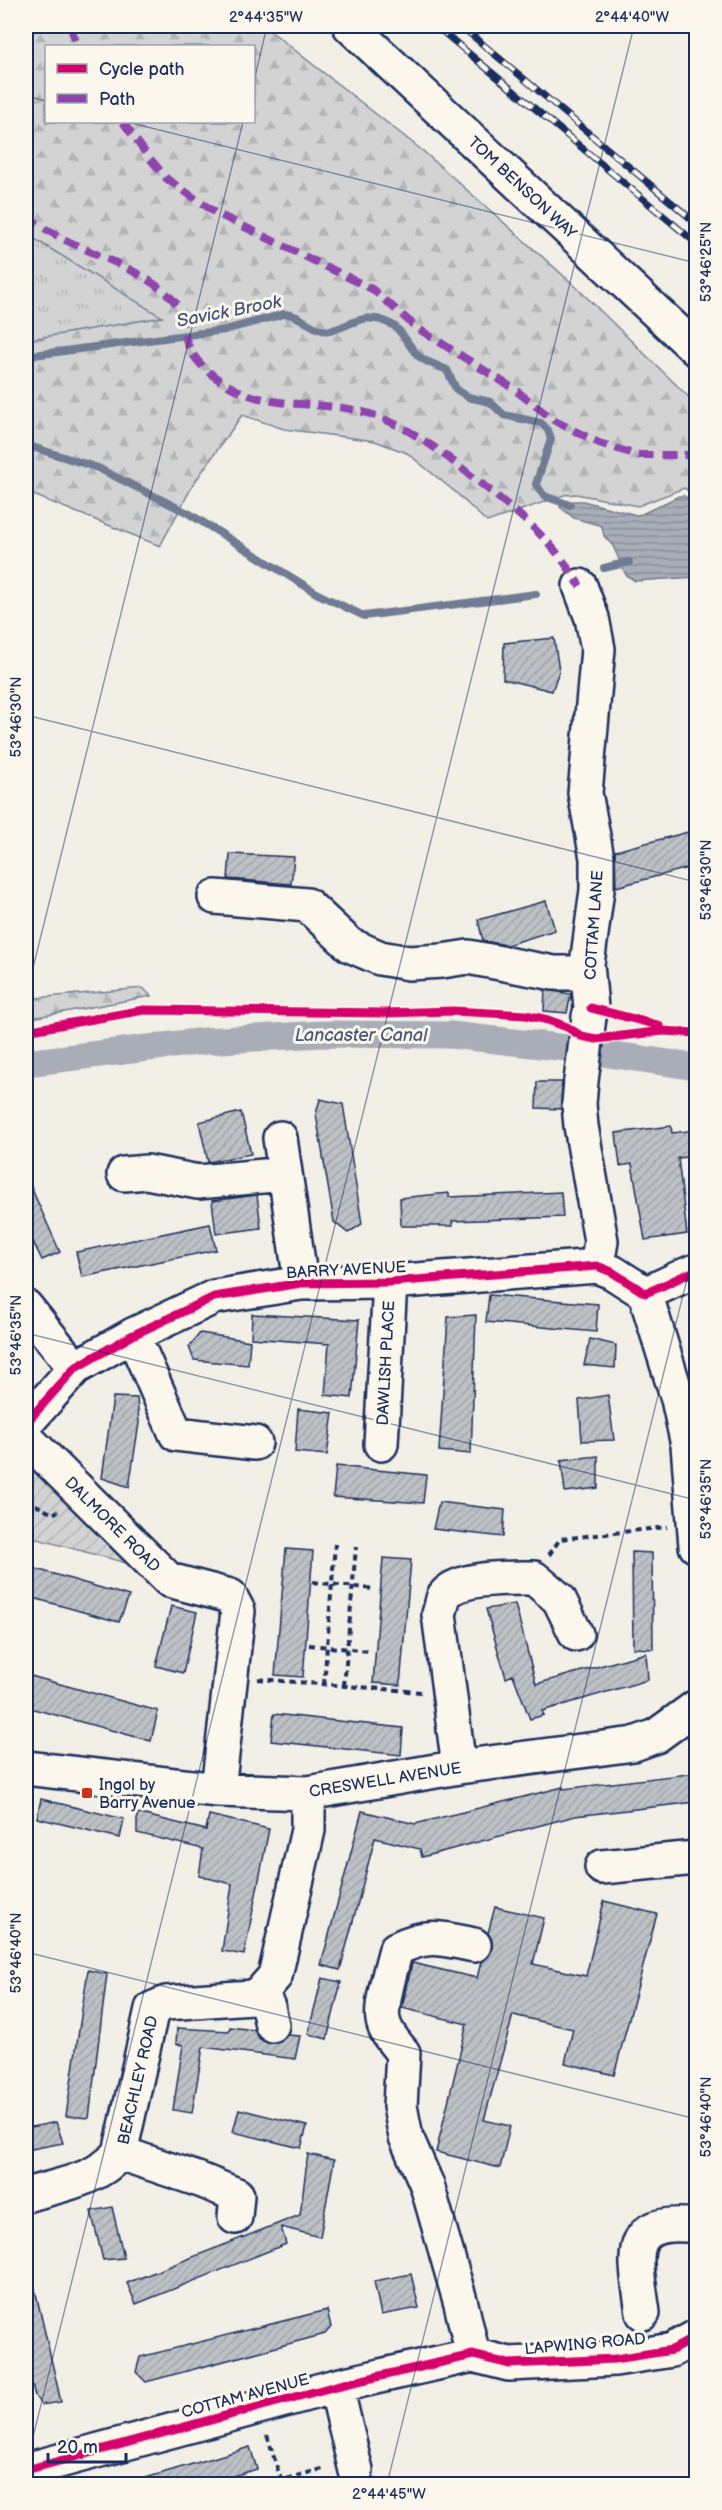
<svg xmlns="http://www.w3.org/2000/svg" width="722" height="2510" font-family="'Balsamiq Sans',sans-serif">
  <style>
    .forest { fill: url(#forest-firs); stroke: #768198; stroke-width: 1.5; fill-rule: evenodd }
    .park { fill: url(#park-tufts); stroke: #768198; stroke-width: 1.5 }
    .garden { fill: url(#garden-furrows); stroke: #768198; stroke-width: 1.5 }
    .water { fill: url(#water-rules); stroke: #707b93; stroke-width: 1.5 }
    .lines { fill: none; stroke-linecap: round; stroke-linejoin: round }
    .stream { stroke: #707b93; stroke-width: 8 }
    .canal { stroke: #a9adb7; stroke-width: 27 }
    .building { fill: url(#building-hatch); stroke: #1b2f5e; stroke-width: 1.5 }
    .minor-casing { stroke: #1b2f5e; stroke-width: 38 }
    .major-casing { stroke: #1b2f5e; stroke-width: 38 }
    .path { stroke: #1b2f5e; stroke-width: 4; stroke-dasharray: 6 4.5; stroke-linecap: butt }
    .minor { stroke: #fbf7ec; stroke-width: 33 }
    .major { stroke: #fbf7ec; stroke-width: 33 }
    .rail-casing { stroke: #1b2f5e; stroke-width: 7 }
    .rail { stroke: #fbf7ec; stroke-width: 4.5; stroke-dasharray: 14; stroke-linecap: butt }
    .minor-bridge-casing { stroke: #1b2f5e; stroke-width: 38; stroke-linecap: butt }
    .minor-bridge { stroke: #fbf7ec; stroke-width: 33 }
    .quiet { stroke: #8e44ad; stroke-width: 8; stroke-dasharray: 15 8; stroke-linecap: butt }
    .cycleway-casing { stroke: #fbf7ec; stroke-width: 13 }
    .cycleway { stroke: #d6006c; stroke-width: 9 }
    .ticks { fill: none; stroke: #1b2f5e; stroke-width: 1.5; stroke-opacity: 0.45 }
    .poi-dot { fill: #c8321e; stroke: #fbf7ec; stroke-width: 2 }
    .labels { text-anchor: middle; stroke-width: 6; stroke-linejoin: round; paint-order: stroke }
    .street-label { font-size: 16px; fill: #1b2f5e; stroke: #fbf7ec }
    .poi-label { font-size: 16px; fill: #1b2f5e; stroke: #fbf7ec; text-anchor: start }
    .water-label { font-size: 18px; font-style: italic; fill: #465579; stroke: #fbf7ec }
    .neatline { fill: none; stroke: #1b2f5e; stroke-width: 2 }
    .ticks-label { font-size: 15px; text-anchor: middle; fill: #1b2f5e }
  </style>
  <defs>
    <pattern id="forest-firs" width="22" height="20" patternUnits="userSpaceOnUse" patternTransform="scale(1.5)"><rect width="22" height="20" fill="#d2d3d2"/><path d="M5 1l3.5 6h-7zM16 11l3.5 6h-7z" fill="#b4b5b7"/></pattern>
    <pattern id="park-tufts" width="24" height="20" patternUnits="userSpaceOnUse" patternTransform="scale(1.5)"><rect width="24" height="20" fill="#d2d3d2"/><path d="M3 7l-1-3M5 7V3M7 7l1-3M15 17l-1-3M17 17v-4M19 17l1-3" fill="none" stroke="#b4b5b7"/></pattern>
    <pattern id="garden-furrows" width="10" height="10" patternUnits="userSpaceOnUse" patternTransform="scale(1.5)"><rect width="10" height="10" fill="#d2d3d2"/><path d="M-1 1l2-2M0 10L10 0M9 11l2-2" fill="none" stroke="#b4b5b7"/></pattern>
    <pattern id="water-rules" width="6" height="5" patternUnits="userSpaceOnUse" patternTransform="scale(1.5)"><rect width="6" height="5" fill="#a9adb7"/><path d="M0 2.5h6" fill="none" stroke="#898d98"/></pattern>
    <pattern id="building-hatch" width="6" height="6" patternUnits="userSpaceOnUse" patternTransform="scale(1.5)"><rect width="6" height="6" fill="#bdc0c4"/><path d="M-1 1l2-2M0 6l6-6M5 7l2-2" fill="none" stroke="#a2a5ab"/></pattern>
  </defs>
  <rect width="100%" height="100%" fill="#f2efe6"/>
  <filter id="ink" filterUnits="userSpaceOnUse"><feTurbulence type="fractalNoise" baseFrequency=".0167" numOctaves="2"/><feDisplacementMap in="SourceGraphic" scale="12" xChannelSelector="R" yChannelSelector="G"/><feConvolveMatrix kernelMatrix="1 2 1 2 8 2 1 2 1" color-interpolation-filters="sRGB"/></filter>
  <g filter="url(#ink)">
    <path class="forest" d="M26,26H264L423,151L573,284L696,404V495L684,488L638,506L576,494L564,495L487,522L454,491L407,453L375,441L284,429L242,415L194,483L160,546L26,492V317L105,283L26,234ZM46,46H254V122H46Z
      M143,988L151,996L26,1019V999Z"/>
    <path class="park" d="M26,234L162,317L26,340Z"/>
    <path class="garden" d="M26,1464L134,1565L26,1536Z"/>
    <path class="water" d="M679,496H684L696,504V577L635,581L626,575L613,546L604,536L602,526L574,518L560,507L562,501H583L636,515L642,514Z"/>
    <g class="lines">
      <path class="stream" d="M26,356L225,330L284,314C299,314 308,326 322,330C343,335 361,305 394,326C405,334 410,350 421,358C428,363 439,366 447,370L456,389L468,397L490,402L504,415L541,423L548,430L551,439L536,484L544,496L570,505
        M26,445L98,468L188,513L318,594L364,616L536,594
        M604,568L629,562"/>
      <path class="canal" d="M26,1063L205,1041L322,1034L451,1035L568,1048L696,1067"/>
    </g>
    <path class="building" d="M554,638L559,671L552,691L503,679L504,643Z
      M696,830V866L616,887L615,851Z
      M230,854L294,857L291,884L228,879Z
      M546,901L555,930L507,945L483,941L478,920Z
      M545,990L571,994L567,1013L544,1011Z
      M537,1082H562L561,1109L536,1108Z
      M320,1099L343,1104L362,1224L348,1233L334,1222L316,1114Z
      M241,1112L251,1154L208,1162L199,1122Z
      M671,1126L672,1133L696,1130V1156L678,1158L687,1234L645,1240L632,1164L620,1166L616,1133Z
      M26,1176L60,1252L42,1260L26,1227Z
      M561,1192L563,1217L452,1221L453,1226H401L400,1198L449,1193V1197Z
      M257,1195L261,1228L216,1234L212,1201Z
      M210,1224L216,1250L82,1277L76,1252Z
      M489,1295L598,1304L596,1332L486,1322Z
      M252,1314L359,1320L352,1398L325,1395L329,1344L251,1338Z
      M476,1315L471,1454L439,1451L448,1317Z
      M200,1333L250,1341L248,1365L194,1360L189,1347Z
      M590,1339L616,1345L615,1368L584,1365Z
      M608,1395L614,1440L582,1441L579,1400Z
      M113,1397L137,1398L139,1423L129,1487L102,1478Z
      M298,1409L333,1413L327,1455L295,1452Z
      M598,1456V1488L565,1492L561,1460Z
      M336,1466L426,1475L423,1503L333,1497Z
      M439,1502L505,1510L503,1537L433,1529Z
      M286,1549L313,1551L303,1677L275,1675Z
      M632,1552L652,1553L653,1649L633,1648Z
      M383,1558L411,1560L400,1685L373,1683Z
      M26,1566L129,1596L119,1622L26,1596Z
      M515,1604L536,1684L646,1653L648,1680L542,1711L544,1715L530,1719L513,1675L506,1678L486,1609Z
      M171,1606L197,1612L183,1673L156,1666Z
      M31,1676L158,1711L151,1741L26,1707V1690Z
      M274,1714L403,1728L401,1755L271,1741Z
      M696,1773V1802L575,1816L422,1857L420,1849L375,1838L340,1970L321,1965L362,1811L415,1824L563,1787V1789Z
      M41,1799L124,1819L120,1838L37,1818Z
      M137,1813L206,1830L209,1815L269,1829L244,1955L222,1951L232,1884L199,1876L203,1849L137,1833Z
      M604,1901L657,1914L614,2075L565,2063L573,2029L513,2015L484,2120L510,2126L500,2168L436,2152L467,2024L402,2008L412,1963L477,1978L481,1962L488,1957L492,1950V1940L488,1933L495,1907L544,1918L533,1964L586,1976Z
      M88,1970L107,1974L89,2118L66,2116Z
      M322,1978L341,1982L327,2039L308,2034Z
      M230,2027L254,2030L259,2038L267,2043H277L287,2035L300,2036L295,2059L203,2047L192,2113L173,2110L183,2045L176,2044L177,2028L229,2031Z
      M239,2109L307,2126L301,2148L233,2132Z
      M56,2122L63,2143L26,2150V2128Z
      M308,2154L334,2160L320,2237L281,2227L286,2244L136,2304L127,2283L300,2215Z
      M112,2207L124,2258L103,2260L91,2211Z
      M411,2274L419,2308L381,2315L374,2281Z
      M34,2285L61,2402L41,2405L35,2396L26,2361V2286Z
      M327,2310L331,2327L325,2334L146,2382L136,2372L140,2357Z
      M250,2447L257,2469L206,2484H143L142,2479Z"/>
    <g class="lines">
      <g class="minor-casing">
        <path id="minor" d="M580,586L592,618L598,649L585,793L597,858V890L587,964L591,1008L589,1017
          M215,897L307,905L350,945L380,958L409,963L442,961L468,957L554,973H588
          M581,1081L579,1104L581,1126L601,1241L597,1266
          M280,1138L301,1283
          M124,1174L147,1172L198,1182L285,1174
          M645,1293L678,1399L688,1445L696,1546
          M26,1307L75,1368
          M133,1335L176,1434L255,1443
          M26,1423L75,1368L133,1335L214,1297L301,1283L390,1282L597,1266L612,1272L645,1293C663,1287 678,1277 696,1271
          M26,1438L169,1580L230,1596L238,1611L218,1790
          M381,1444L390,1282
          M459,1767L439,1614C441,1609 442,1601 444,1596C457,1576 512,1578 534,1578L559,1599L576,1634
          M26,1768L218,1790L308,1793L459,1767L634,1744L656,1736L696,1707
          M602,1867L696,1858
          M261,1992L268,2007L272,2025
          M120,2153L200,2180L237,2195L235,2217
          M26,2195C59,2185 96,2181 120,2153L152,2009L166,2003L252,1997L261,1992L275,1976L308,1830V1793
          M643,2313C636,2259 621,2217 696,2226
          M473,2355L461,2304L427,2185L406,2137L400,2106L403,2053C396,2044 385,2033 383,2020C380,2005 392,1965 396,1949C427,1933 441,1938 474,1945
          M336,2386L356,2471
          M26,2470L336,2386L473,2355L509,2364L615,2359L672,2350L696,2337"/>
      </g>
      <g class="major-casing">
        <path id="major" d="M350,26L696,349"/>
      </g>
      <path class="path" d="M26,29L40,26
        M26,1031L144,1010L386,1013L453,1011L526,1015L558,1024
        M616,1036L663,1031L696,1033
        M26,1500L53,1514L58,1511
        M549,1555L560,1539L667,1527
        M313,1582L373,1589
        M309,1645L370,1651
        M258,1679L421,1692
        M324,1685L335,1544
        M344,1686L356,1547
        M267,2435L281,2480L326,2468"/>
      <use href="#minor" class="minor"/>
      <use href="#major" class="major"/>
      <g class="rail-casing">
        <path id="rail" d="M436,26L696,243
          M461,26L696,223"/>
      </g>
      <use href="#rail" class="rail"/>
      <g class="minor-bridge-casing">
        <path id="minor-bridge" d="M581,1081L589,1017"/>
      </g>
      <use href="#minor-bridge" class="minor-bridge"/>
      <path class="quiet" d="M70,26L78,46
        M123,122L147,155L167,179L216,213L372,289L417,328L514,389L555,421L599,443L637,455H696
        M26,215C68,251 135,260 174,301C185,313 182,324 186,339C192,362 215,379 235,389C274,409 318,401 359,411C408,423 445,455 483,485C506,504 531,523 551,546C562,558 571,572 580,586"/>
      <g class="cycleway-casing">
        <path id="cycleway" d="M591,1008L658,1025L663,1031
          M26,1031L144,1010L386,1013L453,1011L526,1015L548,1020L567,1027L581,1036L596,1039L663,1031L696,1033
          M26,1423L75,1368L133,1335L214,1297L301,1283L390,1282L597,1266L612,1272L645,1293C663,1287 678,1277 696,1271
          M26,2470L336,2386L473,2355L509,2364L615,2359L672,2350L696,2337"/>
      </g>
      <use href="#cycleway" class="cycleway"/>
    </g>
  </g>
  <path class="ticks" d="M254,81L267,26M26,96L46,101M127,122L696,263M26,715L696,882M26,996L243,122M26,1333L696,1500M26,1952L696,2119M26,2465L634,26M387,2484L696,1243"/>
  <rect class="poi-dot" x="81" y="1787" width="12" height="12" rx="3"/>
  <g class="labels">
    <g class="street-label">
      <text transform="translate(523 187) rotate(43)" y="6">TOM BENSON WAY</text>
      <text transform="translate(593 925) rotate(-86)" y="6">COTTAM LANE</text>
      <text transform="translate(346 1269) rotate(-3)" y="6">BARRY AVENUE</text>
      <text transform="translate(385 1363) rotate(-87)" y="6">DAWLISH PLACE</text>
      <text transform="translate(113 1524) rotate(45)" y="6">DALMORE ROAD</text>
      <text transform="translate(385 1779) rotate(-9)" y="6">CRESWELL AVENUE</text>
      <text transform="translate(137 2080) rotate(-77)" y="6">BEACHLEY ROAD</text>
      <text transform="translate(585 2343) rotate(-5)" y="6">LAPWING ROAD</text>
      <text transform="translate(245 2395) rotate(-15)" y="6">COTTAM AVENUE</text>
    </g>
    <g class="poi-label">
      <text x="99" y="1790">Ingol by<tspan x="99" dy="18">Barry Avenue</tspan></text>
    </g>
    <g class="water-label">
      <text transform="translate(229 311) rotate(-11)" y="6">Savick Brook</text>
      <text x="361" y="1041">Lancaster Canal</text>
    </g>
  </g>
  <rect width="722" height="2510" fill="none" stroke="#fbf7ec" stroke-width="66"/>
  <rect x="45" y="45" width="210" height="78" fill="#fbf7ec" stroke="#a1a7b3" stroke-width="1.5"/>
  <rect x="57" y="64" width="30" height="9" fill="#d6006c" stroke="#a1a7b3" stroke-width="1.5"/>
  <text x="99" y="75" font-size="18" fill="#1b2f5e">Cycle path</text>
  <rect x="57" y="94" width="30" height="9" fill="#8e44ad" stroke="#a1a7b3" stroke-width="1.5"/>
  <text x="99" y="105" font-size="18" fill="#1b2f5e">Path</text>
  <path d="M48 2453v9h78v-9" fill="none" stroke="#1b2f5e" stroke-width="3"/>
  <text x="57" y="2453" font-size="18" fill="#1b2f5e" stroke="#fbf7ec" stroke-width="4.5" paint-order="stroke">20 m</text>
  <rect x="33" y="33" width="656" height="2444" class="neatline"/>
  <g class="ticks-label">
    <text x="266" y="22">2°44'35"W</text>
    <text x="632" y="22">2°44'40"W</text>
    <text transform="translate(706 262) rotate(-90)" y="5">53°46'25"N</text>
    <text transform="translate(16 717) rotate(-90)" y="5">53°46'30"N</text>
    <text transform="translate(706 880) rotate(-90)" y="5">53°46'30"N</text>
    <text transform="translate(16 1335) rotate(-90)" y="5">53°46'35"N</text>
    <text transform="translate(706 1499) rotate(-90)" y="5">53°46'35"N</text>
    <text transform="translate(16 1953) rotate(-90)" y="5">53°46'40"N</text>
    <text transform="translate(706 2117) rotate(-90)" y="5">53°46'40"N</text>
    <text x="389" y="2499">2°44'45"W</text>
  </g>
</svg>
